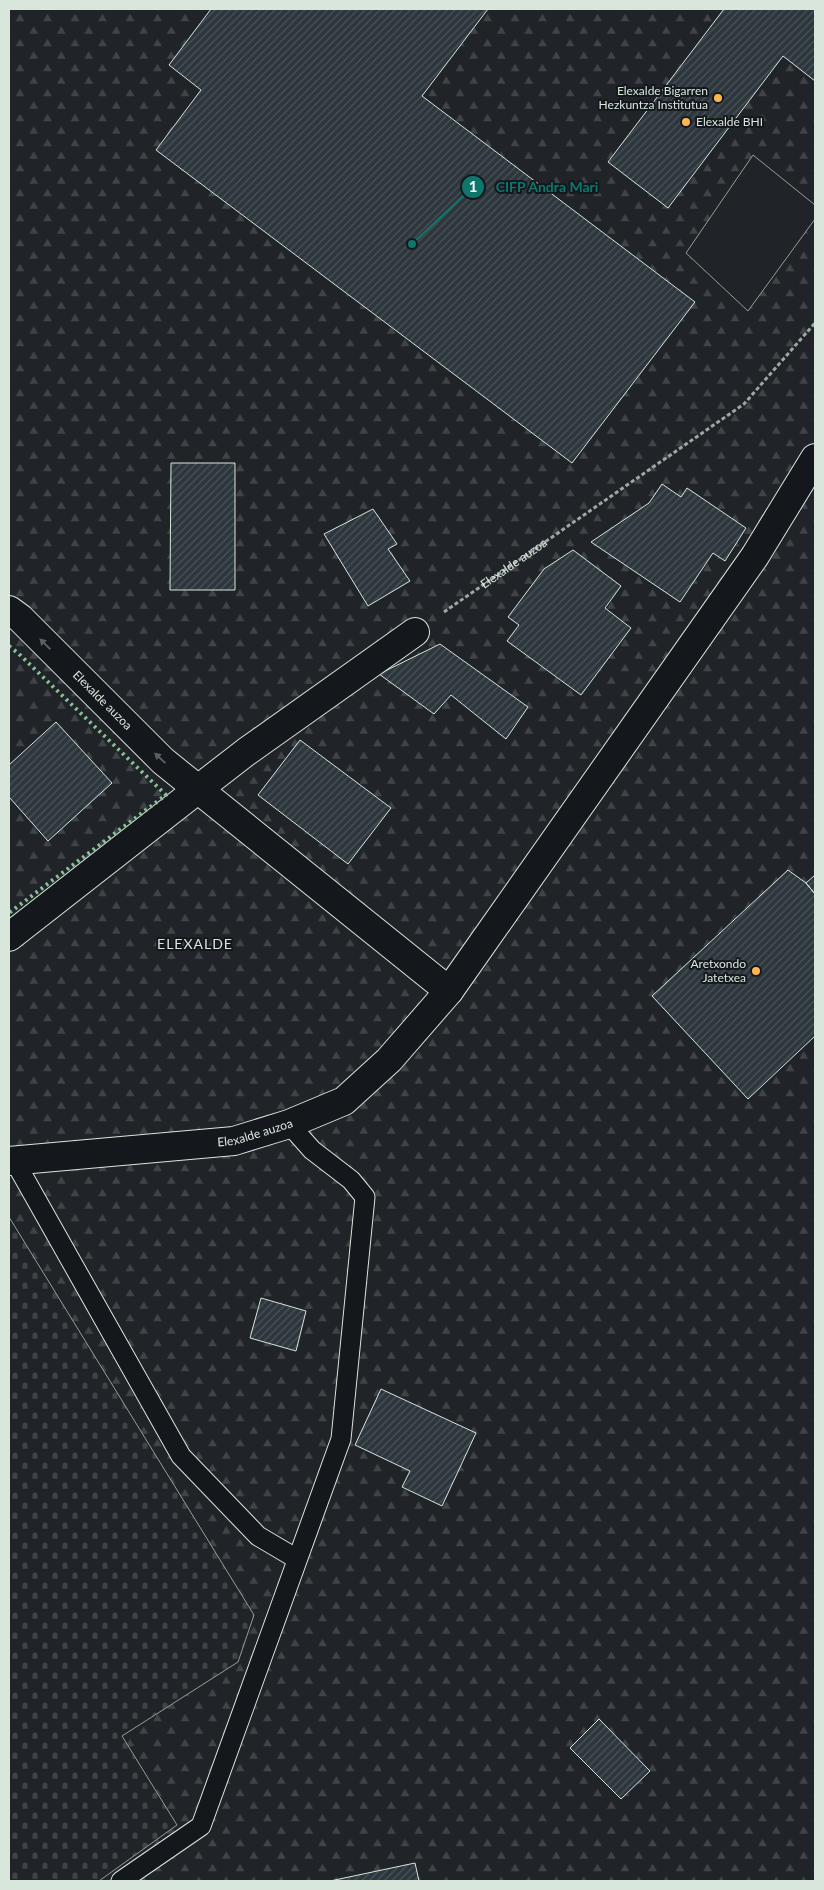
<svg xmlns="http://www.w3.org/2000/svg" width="824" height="1890" font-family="Lato,sans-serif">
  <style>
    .forest { fill: url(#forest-firs); stroke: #939e99 }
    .cemetery { fill: url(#cemetery-stones); stroke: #939e99 }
    .garden { fill: #202428; stroke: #939e99 }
    .building { fill: url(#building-hatch); stroke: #d8e6dc }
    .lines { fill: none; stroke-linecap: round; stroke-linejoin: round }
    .service-casing { stroke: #d8e6dc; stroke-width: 21 }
    .pedestrian-casing { stroke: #d8e6dc; stroke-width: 30 }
    .minor-casing { stroke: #d8e6dc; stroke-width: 30 }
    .path { stroke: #9da8a2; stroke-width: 3; stroke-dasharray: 4 2.5; stroke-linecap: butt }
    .service { stroke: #14181c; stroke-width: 19 }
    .pedestrian { stroke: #14181c; stroke-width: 28 }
    .minor { stroke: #14181c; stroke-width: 28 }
    .hedge { stroke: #8ac095; stroke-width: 4; stroke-dasharray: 2.5 4; stroke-linecap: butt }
    .oneway { fill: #59605f }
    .poi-dot { fill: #ffb74d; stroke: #14181c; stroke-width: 2 }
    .labels { text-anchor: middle; stroke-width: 4; stroke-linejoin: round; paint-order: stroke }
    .poi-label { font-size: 12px; fill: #d8e6dc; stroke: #14181c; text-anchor: end }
    .street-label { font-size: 12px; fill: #d8e6dc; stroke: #14181c }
    .neighbourhood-label { font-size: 14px; letter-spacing: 1px; fill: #d8e6dc; stroke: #14181c }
    .leader { fill: none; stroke: #0f766e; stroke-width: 2 }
    .callout-dot { fill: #0f766e; stroke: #14181c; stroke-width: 2 }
    .mark-label { font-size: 15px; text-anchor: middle; font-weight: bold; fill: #fff }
    .callout-label { font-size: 14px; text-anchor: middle; font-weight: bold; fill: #0f766e; stroke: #14181c; stroke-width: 4; stroke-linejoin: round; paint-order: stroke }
  </style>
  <defs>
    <pattern id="forest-firs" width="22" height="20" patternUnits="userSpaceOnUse" patternTransform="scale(1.25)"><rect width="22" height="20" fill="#202428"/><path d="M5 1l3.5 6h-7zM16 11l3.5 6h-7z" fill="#404447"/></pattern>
    <pattern id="cemetery-stones" width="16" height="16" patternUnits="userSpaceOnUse" patternTransform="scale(1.25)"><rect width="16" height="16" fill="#202428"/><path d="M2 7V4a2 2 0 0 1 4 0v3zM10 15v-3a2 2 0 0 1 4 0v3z" fill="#404447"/></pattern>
    <pattern id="building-hatch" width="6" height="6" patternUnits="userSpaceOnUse" patternTransform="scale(1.25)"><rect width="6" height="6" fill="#2c363c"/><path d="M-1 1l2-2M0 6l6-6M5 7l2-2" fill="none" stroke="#4a5358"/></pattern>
  </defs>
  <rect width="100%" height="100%" fill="#14181c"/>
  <path class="forest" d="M9,9H815V1881H9Z"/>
  <path class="cemetery" d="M9,1217L254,1615L238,1662L122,1736L177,1825L99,1881H9Z"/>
  <path class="garden" d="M753,155L815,205V219L748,311L686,253Z"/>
  <path class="building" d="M211,9H488L422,96L695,302L572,463L156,150L201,90L169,65Z
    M724,9H815V81L783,56L668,208L608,162Z
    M171,463H235V590H170Z
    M662,484L681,497L687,488L746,528L725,561L713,553L680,602L591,542L649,503Z
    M373,509L397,544L388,549L410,581L368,606L324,534Z
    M573,550L621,586L605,608L631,628L581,695L507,641L519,625L508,617L544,569Z
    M440,644L528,707L506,739L451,695L434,714L379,674Z
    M56,722L112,783L48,841L9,797V765Z
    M300,740L391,808L348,864L258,795Z
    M788,870L806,883L815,894V1036L748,1099L652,996Z
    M815,875V894L806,883Z
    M261,1298L306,1311L296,1351L250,1338Z
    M381,1389L476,1433L442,1506L402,1487L410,1471L355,1445Z
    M599,1719L650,1771L621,1799L570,1748Z
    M415,1863L419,1881H330Z"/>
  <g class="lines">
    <g class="service-casing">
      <path id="service" d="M14,1160L181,1456L258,1536L297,1559
        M121,1881L201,1826L341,1439L365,1197L351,1180L312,1150L289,1124"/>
    </g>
    <g class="pedestrian-casing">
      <path id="pedestrian" d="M9,937L197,790"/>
    </g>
    <g class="minor-casing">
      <g id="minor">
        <path id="s2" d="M9,610L20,618L163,761L449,991"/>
        <path d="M197,790L246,752L415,632"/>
        <path id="s3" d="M9,1161L234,1141L289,1124L344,1101L389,1060L449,991L755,556L815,458"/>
      </g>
    </g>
    <path class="path" id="s1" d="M444,612L744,404L815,323"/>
    <use href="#service" class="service"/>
    <use href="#pedestrian" class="pedestrian"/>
    <use href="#minor" class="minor"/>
    <path class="hedge" d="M9,646L19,654L166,795L9,913"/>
  </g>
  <defs><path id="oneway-solid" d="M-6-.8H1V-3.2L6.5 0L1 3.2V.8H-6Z" transform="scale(1.25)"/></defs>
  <g class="oneway">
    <use href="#oneway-solid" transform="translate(45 644) rotate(-135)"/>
    <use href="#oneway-solid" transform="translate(160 758) rotate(-137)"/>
  </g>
  <g class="poi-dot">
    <circle cx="718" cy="98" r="5"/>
    <circle cx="686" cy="122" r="5"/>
    <circle cx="756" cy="971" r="5"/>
  </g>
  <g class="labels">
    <g class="poi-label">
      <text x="708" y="95">Elexalde Bigarren<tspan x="708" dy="14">Hezkuntza Institutua</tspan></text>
      <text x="696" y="126" text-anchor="start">Elexalde BHI</text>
      <text x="746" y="968">Aretxondo<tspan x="746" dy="14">Jatetxea</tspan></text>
    </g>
    <g class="street-label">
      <text dy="4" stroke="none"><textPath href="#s1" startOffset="85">Elexalde auzoa</textPath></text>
      <text dy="4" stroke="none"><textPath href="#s2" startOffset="130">Elexalde auzoa</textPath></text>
      <text dy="4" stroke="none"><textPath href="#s3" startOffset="248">Elexalde auzoa</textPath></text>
    </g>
    <g class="neighbourhood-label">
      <text x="195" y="949">ELEXALDE</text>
    </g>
  </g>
  <path class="leader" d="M412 244L473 187"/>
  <g class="callout-dot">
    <circle cx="412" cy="244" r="5"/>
    <circle cx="473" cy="187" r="12"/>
  </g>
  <g class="mark-label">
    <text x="473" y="192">1</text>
  </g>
  <g class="callout-label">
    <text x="547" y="192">CIFP Andra Mari</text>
  </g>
  <rect width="824" height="1890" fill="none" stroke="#d8e6dc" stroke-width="20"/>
</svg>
